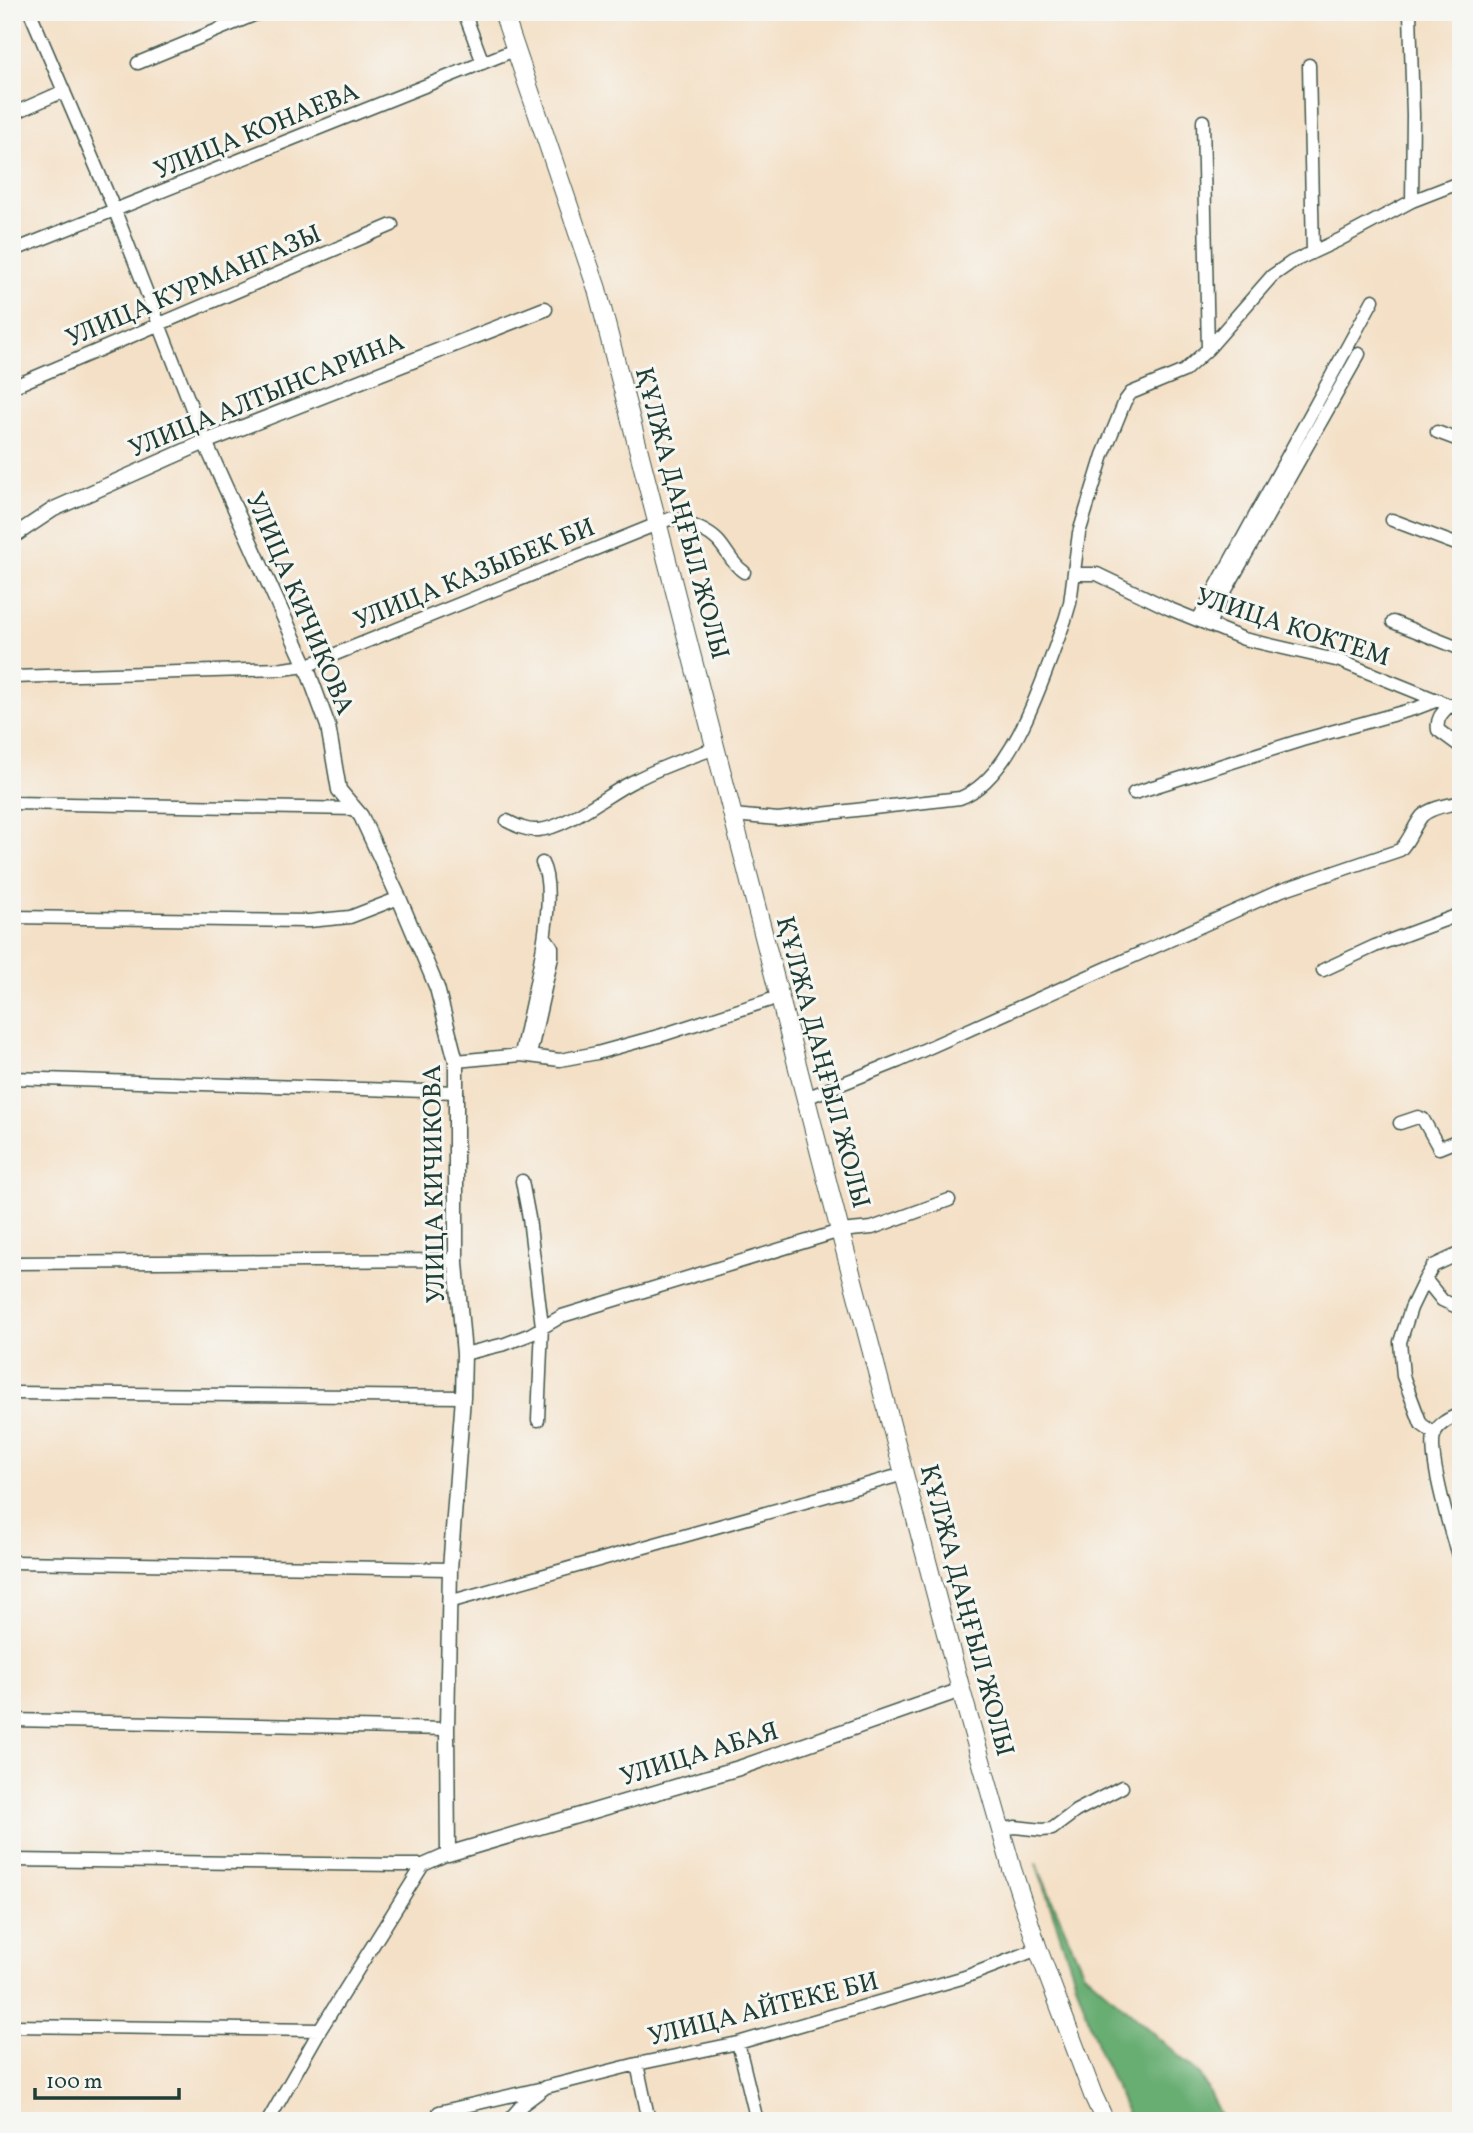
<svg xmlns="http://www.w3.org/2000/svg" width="1473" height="2133" font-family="Vollkorn,serif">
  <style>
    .forest { fill: #68ad72; stroke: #447553; stroke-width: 2 }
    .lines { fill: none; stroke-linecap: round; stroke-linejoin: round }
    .minor-casing { stroke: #3f554a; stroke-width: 15 }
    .tertiary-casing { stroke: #3f554a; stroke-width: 17 }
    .primary-casing { stroke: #3f554a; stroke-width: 20 }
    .minor { stroke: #fff; stroke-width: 12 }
    .tertiary { stroke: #fff; stroke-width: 14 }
    .primary { stroke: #fff; stroke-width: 18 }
    .labels { text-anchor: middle; stroke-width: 6; stroke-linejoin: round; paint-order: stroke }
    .street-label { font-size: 26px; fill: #1f3d34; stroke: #f6f6f2 }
  </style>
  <rect width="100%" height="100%" fill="#f6f6f2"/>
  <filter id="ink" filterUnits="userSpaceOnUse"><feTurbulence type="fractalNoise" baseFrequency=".0143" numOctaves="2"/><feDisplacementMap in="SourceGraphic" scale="14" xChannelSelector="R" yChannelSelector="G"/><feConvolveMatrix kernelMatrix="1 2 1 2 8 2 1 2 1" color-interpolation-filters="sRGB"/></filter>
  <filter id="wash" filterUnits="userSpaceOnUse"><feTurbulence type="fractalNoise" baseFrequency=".00686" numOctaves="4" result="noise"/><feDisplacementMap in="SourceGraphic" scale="28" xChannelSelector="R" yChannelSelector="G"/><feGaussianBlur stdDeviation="1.57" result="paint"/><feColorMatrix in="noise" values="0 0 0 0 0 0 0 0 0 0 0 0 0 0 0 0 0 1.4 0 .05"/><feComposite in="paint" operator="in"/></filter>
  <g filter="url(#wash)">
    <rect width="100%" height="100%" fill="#f4e0c6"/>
    <path class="forest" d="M1036,1863L1083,1971L1201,2076L1223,2121H1131L1100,2054Z"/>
  </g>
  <g filter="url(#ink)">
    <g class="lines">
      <g class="minor-casing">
        <path id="minor" d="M30,12L115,211L205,442
          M464,12L483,63
          M138,63L261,12
          M1309,65L1313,252
          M12,114L64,91
          M1203,121L1208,349
          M1412,201L1461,182
          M12,251L517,49
          M12,387L392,225
          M1437,432L1461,441
          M1392,520L1461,546
          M1074,574H1097L1170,609L1244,639L1340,661L1461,710
          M1198,620L1373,300
          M1393,622L1461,649
          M1209,625L1218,604L1359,354
          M12,677L283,669L306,666L672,518C688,524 706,529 718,541C728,552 732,564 744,572
          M1450,705C1442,713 1436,718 1438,730L1461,747
          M1134,793L1302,740L1417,708L1438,700
          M12,803L356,809
          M733,815L778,819L960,798C1015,777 1045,672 1065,620L1070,603L1079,533L1103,455L1125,401L1131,393L1184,371L1208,349L1272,276L1292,262L1339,240L1412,201L1413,115L1410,12
          M507,821C517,826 527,831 538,830C566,828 605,796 630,783C658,768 687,758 716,748
          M12,917L309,921L350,917L399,898
          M1323,970L1375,946L1461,914
          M521,1055C528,1012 561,898 542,863
          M530,1055L552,957V947L545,937
          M456,1061L521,1055L560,1060L597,1053L662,1035L779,997
          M12,1078L457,1092
          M806,1098L899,1061L1282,890L1400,850C1410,840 1413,827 1422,816C1431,807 1449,805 1461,802
          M1400,1123L1418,1117L1423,1119L1439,1148L1461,1139
          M522,1181L529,1218L542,1326L538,1420
          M1461,1253L1433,1266L1425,1279L1442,1300L1461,1309
          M12,1263L447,1260L456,1263
          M1425,1279L1411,1308L1400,1342L1403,1376L1421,1424L1435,1434
          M464,1354L505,1344L531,1334L562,1316L840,1231L872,1228L949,1200
          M12,1393L463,1397
          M1461,1413C1452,1418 1440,1422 1435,1432C1426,1452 1453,1541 1461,1564
          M12,1562L450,1569
          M449,1602L904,1474
          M12,1720L447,1729
          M1001,1830L1015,1827L1042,1830L1052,1829L1076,1811L1122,1787
          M12,1860L398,1865H423L448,1854
          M12,2026L320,2030
          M738,2043L757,2121
          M637,2064L649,2121
          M439,2112L539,2089
          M268,2121L320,2030L423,1865
          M508,2121L522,2105L546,2087L637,2064L738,2043L965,1977L1038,1949"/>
      </g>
      <g class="tertiary-casing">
        <path id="tertiary" d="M205,442L306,666L328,726L339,790L361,816L399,898L437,988L456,1061V1263L464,1354L463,1397L450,1569L447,1729L448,1854L739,1768L961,1690
          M12,537L54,509L205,442L545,309"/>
      </g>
      <g class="primary-casing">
        <path id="primary" d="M503,12L597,289L840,1231L961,1690L1012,1869L1038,1949L1093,2095L1105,2121"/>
      </g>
      <use href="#minor" class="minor"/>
      <use href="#tertiary" class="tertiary"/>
      <use href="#primary" class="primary"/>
    </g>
  </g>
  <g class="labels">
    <g class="street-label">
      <text transform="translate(256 130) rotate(-22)" y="9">УЛИЦА КОНАЕВА</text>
      <text transform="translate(193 285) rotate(-23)" y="9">УЛИЦА КУРМАНГАЗЫ</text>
      <text transform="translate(266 394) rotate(-22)" y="9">УЛИЦА АЛТЫНСАРИНА</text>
      <text transform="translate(683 513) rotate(75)" y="9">ҚҰЛЖА ДАҢҒЫЛ ЖОЛЫ</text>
      <text transform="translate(474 573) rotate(-22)" y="9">УЛИЦА КАЗЫБЕК БИ</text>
      <text transform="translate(301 603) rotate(67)" y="9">УЛИЦА КИЧИКОВА</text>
      <text transform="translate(1293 626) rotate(18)" y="9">УЛИЦА КОКТЕМ</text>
      <text transform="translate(824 1062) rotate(75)" y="9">ҚҰЛЖА ДАҢҒЫЛ ЖОЛЫ</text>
      <text transform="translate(433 1184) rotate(-91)" y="9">УЛИЦА КИЧИКОВА</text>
      <text transform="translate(968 1610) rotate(75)" y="9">ҚҰЛЖА ДАҢҒЫЛ ЖОЛЫ</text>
      <text transform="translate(699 1753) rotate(-17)" y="9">УЛИЦА АБАЯ</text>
      <text transform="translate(763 2008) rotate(-14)" y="9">УЛИЦА АЙТЕКЕ БИ</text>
    </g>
  </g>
  <rect width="1473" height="2133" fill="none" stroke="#f6f6f2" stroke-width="42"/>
  <path d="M35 2088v10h144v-10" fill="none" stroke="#1f3d34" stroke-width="3.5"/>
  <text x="46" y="2088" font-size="21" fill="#1f3d34" stroke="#f6f6f2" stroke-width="5" paint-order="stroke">100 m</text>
</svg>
